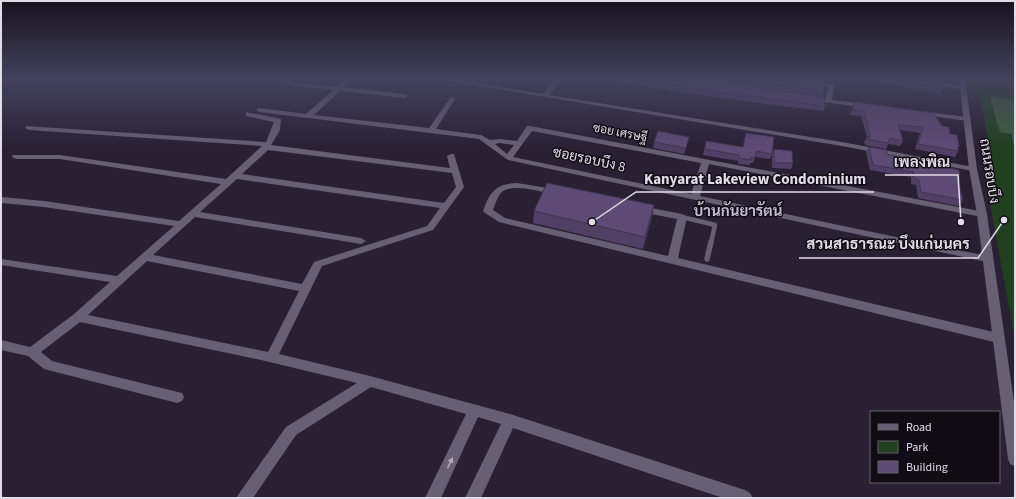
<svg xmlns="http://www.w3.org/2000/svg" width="1016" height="499" font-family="'Source Sans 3',Sarabun,sans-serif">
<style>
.green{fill:#20401f}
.water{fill:#3b5f3a}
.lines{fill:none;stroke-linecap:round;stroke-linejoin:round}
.service-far1{stroke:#675f73;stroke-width:4.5}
.service{stroke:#675f73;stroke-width:5.5}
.minor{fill:#675f73;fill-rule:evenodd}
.tertiary{fill:#675f73;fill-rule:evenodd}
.wall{fill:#504065}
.shaded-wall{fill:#413452}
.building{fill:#5d4a75;stroke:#413452}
.oneway{fill:#b0aaba}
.labels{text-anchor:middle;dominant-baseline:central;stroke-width:3;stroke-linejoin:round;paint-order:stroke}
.far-street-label{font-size:12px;fill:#e1dcea;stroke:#100c15}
.street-label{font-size:14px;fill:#e1dcea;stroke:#100c15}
.neighbourhood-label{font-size:15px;font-weight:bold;fill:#c4bad4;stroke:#100c15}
.leader{fill:none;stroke:#e1dcea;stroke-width:1.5}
.callout-dot{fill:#e1dcea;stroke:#100c15;stroke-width:1.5}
.callout-label{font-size:15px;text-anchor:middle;font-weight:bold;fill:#e1dcea;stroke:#100c15;stroke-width:3;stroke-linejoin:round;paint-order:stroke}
</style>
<rect width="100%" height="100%" fill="#292034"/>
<!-- green -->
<path class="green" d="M971,78h44v22l-17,-4 17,56v188l-30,-164 10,-1 -16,-82 -7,-3z"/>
<!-- water -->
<path class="water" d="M992,96l23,4v52l-4,-18 -11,-2 -10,-33z"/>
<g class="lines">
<!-- service-far1 -->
<path class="service-far1" d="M682,217l33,8 -4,18"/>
<!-- service -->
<path class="service" d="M707,259l4,-17"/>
<!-- minor -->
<path class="minor" d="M347,78h7l-10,9 61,7 3,2 -3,2 -65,-7 -26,24 115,13 21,-30 2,-1 3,2 -19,30 45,6 9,5 10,-1 17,2 10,-15h3l455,86 2,2 -5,3 -273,-53 -9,32 287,60 5,3 -5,3 -479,-102 -29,-21 -220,-27 -3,-2 3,-2 47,6 27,-24 -45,-5 -3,-2 1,-1 51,5zM532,131l169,32 -10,31 -178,-37zM500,143l14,2 -7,9 -12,-10z
M430,78h17l96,16 12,-16h7l-13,17 293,47 131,25 4,2 -4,2 -131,-25z
M791,78h14l30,7 -3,15 34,4 3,2 -3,2 -56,-8v-2l15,1 4,-12z
M901,78h16l46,8 3,2 -3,2z
M921,111l46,6 4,2 -4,2 -48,-7 -2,-1z
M246,112l35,7 -1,11 -9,15 179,23 -3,-12 4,-2h3l10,33 -31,43 -111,36 -43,88 91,22 140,38 235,76 5,3 3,5h-30l-210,-70 -32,70h-16l36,-74 -23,-7 -37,81h-16l41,-84 -95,-27 -75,48 -43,63h-17l50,-71 71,-44 -96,-23 -181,-38 -39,30 11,9 130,32 2,4 -2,4 -5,2 -129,-33 -4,-1 -16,-13 -27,-6v-10l29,7 44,-33 36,-32 -109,-17v-6l116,17 57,-50 -130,-19 -43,-4v-6l43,4 135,20 42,-37 -161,-25h-44l-4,-2 1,-2h47l166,24 36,-33 -233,-16 -4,-2 1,-2 240,16 8,-20 -28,-6zM268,150l184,23 4,14 -12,16 -202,-29zM237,179l203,29 -13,18 -113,36 -12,22 -149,-29 42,-38 166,27 5,-3 -5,-3 -161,-26zM147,261l152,30 -31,61 -180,-37z
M517,183l42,7 1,2 -4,3c-14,-3 -44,-13 -55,-2 -4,4 -6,12 -8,17l12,8 163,38 9,-37 -36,-7 -5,-3 5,-3 41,8 5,3 -9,41 320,75 4,2 2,3 -2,3 -4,2 -499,-121 -14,-9 -2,-2c7,-20 13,-27 34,-28z"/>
<!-- tertiary -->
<path class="tertiary" d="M959,78h6l12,91 10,45 28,195v57l-5,-2 -2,-5 -31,-245 -8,-45z"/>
</g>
<!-- wall -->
<path class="wall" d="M589,78h222l13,13 -2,5 -100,-13 103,23 -2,5 -73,-9z
M813,78h11l-1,3z
M855,78h87l-1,2 2,8 -3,6 -23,-4v-1z
M855,102l87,24 8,8 9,12 -1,3v2l-3,6 -40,-8 5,-16 -20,-3 3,11 -3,5 -12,-2 -2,5 -21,-4 -1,-3 3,-5 -6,-21 -11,-1z
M706,141l66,13 -2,5 -15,-2 -2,6h-3v2l-12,-1v-3l-35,-6z
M654,142h34l-4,12 -31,-6z
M869,147l17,7 74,35 3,11 -4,6 -41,-8 -2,-13 -5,-1v-7l-41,-7 -4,-18z
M774,149l19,14 -2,6 -19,-1v-13z
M654,205l-2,12 -9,32 -110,-26 1,-12z"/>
<!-- shaded-wall -->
<path class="shaded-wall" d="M654,205l-2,12 -9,32 2,-12z"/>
<!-- building -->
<path class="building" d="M624,78h68l132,19 1,9 -73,-10z
M728,78h83l14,4 -1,9z
M895,78h36l13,3 -1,7 -23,-4v-2z
M855,102l78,11 9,13 7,1 1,7 7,1 2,11h-1v5l-40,-7 5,-17 -25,-2 5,16 -13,-3 -2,5 -20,-4 -1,-2h4l-7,-26 -12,-2z
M658,131l31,6 -3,11 -32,-6z
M746,133l28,4 -2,17 -16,-3 -1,7 -4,-1v3l-12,-2v-3l-34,-6 1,-8 37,6z
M869,147l18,3 -1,4 73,16 1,19 3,11 -42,-8 -2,-12 -5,-2v-6l-41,-7z
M774,149l18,2 1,12h-19z
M547,183l107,22 -9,32 -111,-26z"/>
<!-- one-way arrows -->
<defs><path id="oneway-solid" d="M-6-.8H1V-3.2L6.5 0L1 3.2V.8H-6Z"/></defs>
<use class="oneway" href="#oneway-solid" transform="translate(450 463) rotate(-65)"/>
<!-- sky -->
<linearGradient id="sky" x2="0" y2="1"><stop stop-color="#17121d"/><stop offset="0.53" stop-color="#43425c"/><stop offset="1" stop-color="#43425c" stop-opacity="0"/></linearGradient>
<rect width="1016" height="148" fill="url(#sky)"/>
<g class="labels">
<!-- far-street labels -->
<g class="far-street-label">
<text transform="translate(620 133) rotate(11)">ซอย เศรษฐี</text>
</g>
<!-- street labels -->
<g class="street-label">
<text transform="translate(589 160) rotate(12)">ซอยรอบบึง 8</text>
<text transform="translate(989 171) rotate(81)">ถนนรอบบึง</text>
</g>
<!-- neighbourhood labels -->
<g class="neighbourhood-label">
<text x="738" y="211">บ้านกันยารัตน์</text>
</g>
</g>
<!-- callouts -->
<path class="leader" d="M961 222L958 175H885M592 222L636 192H874M1004 220L978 258H799"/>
<g class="callout-dot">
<circle cx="961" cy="222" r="4"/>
<circle cx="592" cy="222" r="4"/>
<circle cx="1004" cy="220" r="4"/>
</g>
<g class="callout-label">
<text x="922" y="167">เพลงพิณ</text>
<text x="755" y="184">Kanyarat Lakeview Condominium</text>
<text x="888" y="249">สวนสาธารณะ บึงแก่นนคร</text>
</g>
<!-- border -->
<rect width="1016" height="499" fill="none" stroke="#e1dcea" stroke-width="4"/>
<!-- legend -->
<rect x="870" y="411" width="130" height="72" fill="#100c15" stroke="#645f6a"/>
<rect x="878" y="424" width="20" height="6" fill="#675f73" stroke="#645f6a"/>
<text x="906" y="431" font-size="12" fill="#e1dcea">Road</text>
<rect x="878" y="441" width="20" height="12" fill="#20401f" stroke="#645f6a"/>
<text x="906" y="451" font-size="12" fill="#e1dcea">Park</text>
<rect x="878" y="461" width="20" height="12" fill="#5d4a75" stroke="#645f6a"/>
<text x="906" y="471" font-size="12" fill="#e1dcea">Building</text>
</svg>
